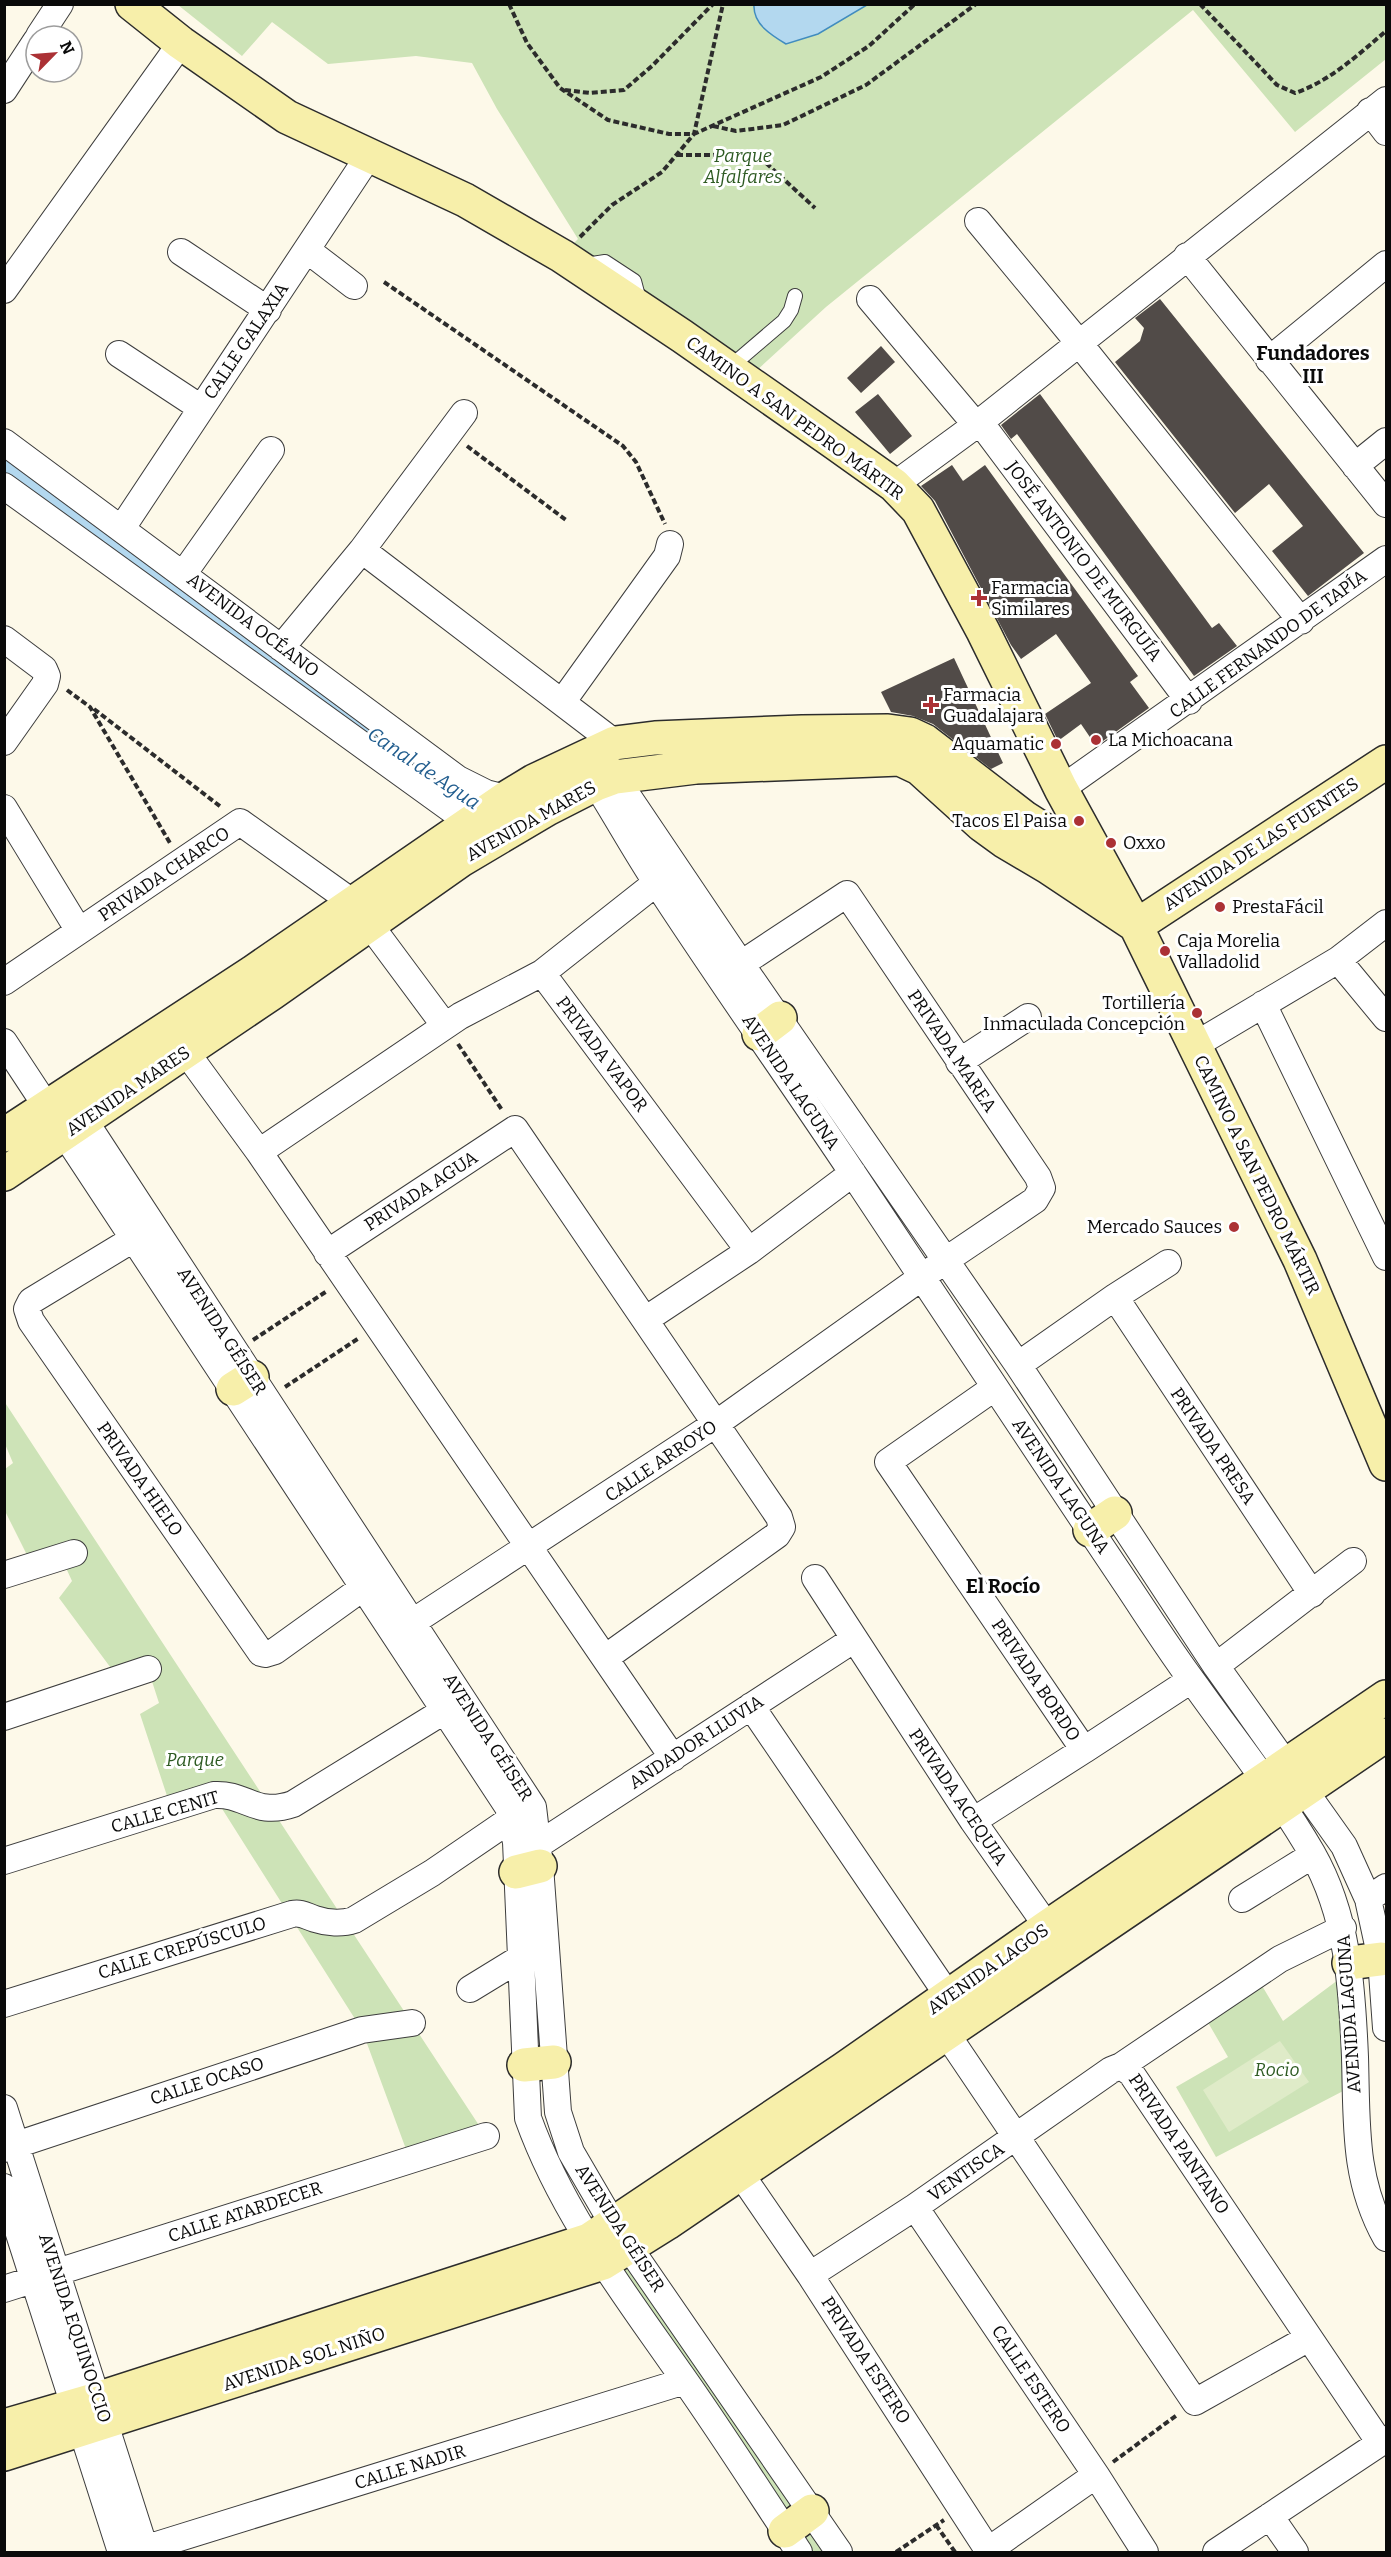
<svg xmlns="http://www.w3.org/2000/svg" width="1391" height="2557" font-family="Bitter,serif">
<style>
.green{fill:#cde3b7}
.pitch{fill:#dfebc8}
.water{fill:#b3d8ef;stroke:#418cbf;stroke-width:1.5}
.lines{fill:none;stroke-linecap:round;stroke-linejoin:round}
.canal{stroke:#b3d8ef;stroke-width:22}
.building{fill:#514b48}
.lane-casing{stroke:#3d3d3d;stroke-width:16}
.street-casing{stroke:#3d3d3d;stroke-width:28}
.secondary-casing{stroke:#2c2c2c;stroke-width:36}
.path{stroke:#2c2c2c;stroke-width:4;stroke-dasharray:6 3;stroke-linecap:butt}
.lane{stroke:#fff;stroke-width:14}
.street{stroke:#fff;stroke-width:26}
.secondary{stroke:#f7efaa;stroke-width:33}
.poi-dot{fill:#ab3135;stroke:#fff;stroke-width:2}
.labels{text-anchor:middle;dominant-baseline:central;stroke-width:6;stroke-linejoin:round;paint-order:stroke}
.park-label{font-size:18px;font-style:italic;fill:#2d5a22;stroke:#fff}
.street-label{font-size:18px;fill:#0a0a0a;stroke:#fff}
.poi-label{font-size:18px;fill:#0a0a0a;stroke:#fff;text-anchor:start}
.neighbourhood-label{font-size:20px;font-weight:bold;fill:#0a0a0a;stroke:#fff}
.water-label{font-size:20px;font-style:italic;fill:#215d8e;stroke:#fff}
</style>
<rect width="100%" height="100%" fill="#fdf9e9"/>
<!-- green -->
<path class="green" d="M1386,4v55l-91,73 -102,-122 -367,297 -71,65 -181,-129 4,-4 -81,-130 -25,-46 -56,-7 -88,8 -56,-42 -30,34 -64,-51z
M4,1401l482,735 -76,24 -48,-130 -148,-234 -43,12 -31,-94 19,-11 -11,-34 -29,10 -60,-81 13,-17 -11,-24 -31,4 -25,-50v-42l8,-6 -8,-19z
M1249,1964l34,57 59,-44 5,112 -131,68 -40,-70 52,-30 -33,-57z
M633,2264l195,288h-16l-192,-279z"/>
<!-- pitch -->
<path class="pitch" d="M1280,2041l29,41 -80,50 -26,-42z"/>
<!-- water -->
<path class="water" d="M754,5v-1l113,1 -49,29 -32,10c-15,-9 -33,-20 -32,-39z"/>
<g class="lines">
<!-- canal -->
<path class="canal" d="M4,467l445,322 19,13 28,12
M594,769l47,-13 47,-3"/>
</g>
<!-- building -->
<path class="building" d="M1160,299l204,254 -56,43 -36,-45 31,-25 -34,-42 -34,29 -120,-151 25,-21 4,-13 -9,-10z
M881,346l14,16 -34,31 -14,-15z
M878,394l34,42 -22,18 -35,-42z
M1040,394l172,234 7,-5 18,23 -43,30 -177,-242 -6,5 -10,-14z
M952,465l11,16 22,-16 153,211 -8,6 19,26 -53,38 -15,-22 -23,17 -13,-27 46,-31 -35,-49 -35,25 -10,-14 -76,-144 -14,-15z
M954,658l49,105 -12,6 -58,-45 -20,-8 -22,-4 -10,-20z"/>
<g class="lines">
<!-- lane casing -->
<g class="lane-casing">
<path id="lane" d="M586,265l19,-3 29,19 5,19
M729,368l55,-47 7,-11 4,-14"/>
</g>
<!-- street casing -->
<g class="street-casing">
<path id="street" d="M39,36l21,-32
M4,90l32,-49
M1370,111l16,21
M978,221l101,122 222,278
M307,250l47,36
M181,252l87,58
M1187,256l199,248
M4,290l177,-247
M870,299l106,126
M119,354l82,54
M1269,360l117,-96
M980,422l209,279
M4,442c152,112 303,225 454,337l28,14 20,5
M1355,466l31,-25
M894,485l86,-63 406,-322
M4,486l466,337
M122,528l248,-374
M362,550l253,193
M184,573l87,-123
M4,639l40,30 3,7 -2,8 -41,58
M281,648l81,-98 102,-137
M563,701l104,-145 3,-12
M615,777l126,187 277,401 198,301 128,180 24,53 13,60 5,69
M596,784c21,33 40,68 62,101 63,97 130,191 194,287 93,139 184,278 277,416 22,33 43,66 67,98 39,55 82,108 116,167 36,63 40,133 43,204 2,66 -2,122 31,181
M1061,789l325,-230
M4,808l75,123
M370,925l75,101
M1338,960l48,58
M542,973l207,278
M4,982l236,-160 112,80
M1263,1004l123,253
M4,1042l504,765 8,35 12,276c34,95 96,175 153,257 41,58 79,118 118,177
M1195,1045l143,-85 48,-37
M186,1052l73,100 414,606
M959,1062l69,-45
M75,1106l458,701 7,59 18,246 13,40 42,72 226,328
M259,1152l201,-136 82,-43 114,-90
M135,1238l-104,63 -4,8 4,12 230,332 4,1 10,-3 89,-64
M327,1253l188,-124 264,388 3,10 -5,8 -172,123
M1115,1297l197,297
M645,1320l104,-69 104,-78
M1018,1365l97,-68 53,-34
M994,1388l-106,74 196,288 107,-70
M4,1575l70,-22
M815,1578l158,243 85,121
M399,1631l318,-208 229,-163 89,-60 7,-12 -4,-11 -191,-283 -106,70
M1216,1666l137,-105
M751,1706l198,291
M4,1717l144,-48
M973,1821l111,-71
M538,1845l315,-205
M4,1861l210,-66c32,-2 41,22 79,9l151,-93
M1242,1899l71,-44
M1368,1899l18,-12
M470,1989l49,-30
M4,2004l288,-90c9,-2 14,2 23,5 12,4 27,5 39,1l78,-47 79,-54
M946,2033l249,369 114,-64
M1121,2066l10,7 249,370
M4,2108l141,441
M4,2149l358,-119 50,-7
M740,2173l70,102 174,269 7,3 5,-2 100,-70
M4,2187l117,365
M915,2207l181,268 49,77
M810,2275l105,-68 196,-137 10,-4 159,-107 63,-31
M4,2289l482,-153
M1270,2516l25,36
M134,2552l551,-171
M1216,2552l170,-113"/>
</g>
<!-- secondary casing -->
<g class="secondary-casing">
<path id="secondary" d="M132,4l49,39 106,74 178,83 97,56 120,80 153,107 59,42 24,25 65,121 78,158 75,137 164,334 86,204
M1136,926l250,-164
M759,1034l21,-16
M4,1135l249,-163 253,-174 28,-17 81,-38 40,-5 147,-6 86,-1 22,3 15,7 100,77 77,49
M4,1174l268,-181 189,-133 86,-51 49,-25 19,-7 81,-10 204,-8 19,9 63,57 22,16 44,26 84,56
M233,1389l19,-12
M1090,1530l25,-17
M516,1872l24,-6
M1349,1963l32,-4
M524,2065l30,-3
M4,2426l93,-27 492,-159 255,-171 203,-142 339,-230
M4,2454l599,-191 64,-40 719,-488
M785,2531l27,-20"/>
</g>
<!-- path -->
<path class="path" d="M509,4l18,39 33,45 48,32 61,14h25l127,-57 48,-31 46,-42
M1200,4l77,81 18,8c35,-12 63,-38 91,-62
M565,90l25,3 34,-3 28,-24 61,-62
M713,126l23,5 47,-6 83,-40 110,-81
M677,155h55l34,8 49,45
M580,237l32,-32 50,-33 32,-38 29,-130
M384,282l239,164 13,16 29,62
M467,446l99,74
M67,690l23,17 80,136
M94,709l127,98
M458,1044l44,66
M253,1340l74,-49
M285,1387l74,-49
M1113,2462l64,-47
M936,2525l19,27
M896,2552l48,-32"/>
<!-- lane -->
<use href="#lane" class="lane"/>
<!-- street -->
<use href="#street" class="street"/>
<!-- secondary -->
<use href="#secondary" class="secondary"/>
</g>
<!-- markers -->
<g class="poi-dot">
<path d="M976 589h6v6h6v6h-6v6h-6v-6h-6v-6h6z"/>
<path d="M928 696h6v6h6v6h-6v6h-6v-6h-6v-6h6z"/>
<circle cx="1096" cy="740" r="6"/>
<circle cx="1056" cy="744" r="6"/>
<circle cx="1079" cy="821" r="6"/>
<circle cx="1111" cy="843" r="6"/>
<circle cx="1220" cy="907" r="6"/>
<circle cx="1165" cy="951" r="6"/>
<circle cx="1197" cy="1013" r="6"/>
<circle cx="1234" cy="1227" r="6"/>
</g>
<g class="labels">
<!-- park labels -->
<g class="park-label">
<text x="743" y="156">Parque<tspan x="743" dy="21">Alfalfares</tspan></text>
<text x="195" y="1760">Parque</text>
<text x="1277" y="2070">Rocio</text>
</g>
<!-- street labels -->
<g class="street-label">
<text transform="translate(246 341) rotate(-56)">CALLE GALAXIA</text>
<text transform="translate(795 418) rotate(36)">CAMINO A SAN PEDRO MÁRTIR</text>
<text transform="translate(1084 561) rotate(53)">JOSÉ ANTONIO DE MURGUÍA</text>
<text transform="translate(253 625) rotate(37)">AVENIDA OCÉANO</text>
<text transform="translate(1268 644) rotate(-36)">CALLE FERNANDO DE TAPÍA</text>
<text transform="translate(531 821) rotate(-29)">AVENIDA MARES</text>
<text transform="translate(1261 844) rotate(-33)">AVENIDA DE LAS FUENTES</text>
<text transform="translate(164 874) rotate(-34)">PRIVADA CHARCO</text>
<text transform="translate(952 1051) rotate(56)">PRIVADA MAREA</text>
<text transform="translate(602 1054) rotate(53)">PRIVADA VAPOR</text>
<text transform="translate(791 1082) rotate(56)">AVENIDA LAGUNA</text>
<text transform="translate(128 1091) rotate(-34)">AVENIDA MARES</text>
<text transform="translate(1257 1175) rotate(64)">CAMINO A SAN PEDRO MÁRTIR</text>
<text transform="translate(421 1191) rotate(-33)">PRIVADA AGUA</text>
<text transform="translate(222 1331) rotate(57)">AVENIDA GÉISER</text>
<text transform="translate(1213 1446) rotate(56)">PRIVADA PRESA</text>
<text transform="translate(661 1461) rotate(-34)">CALLE ARROYO</text>
<text transform="translate(140 1479) rotate(55)">PRIVADA HIELO</text>
<text transform="translate(1061 1486) rotate(56)">AVENIDA LAGUNA</text>
<text transform="translate(1036 1680) rotate(56)">PRIVADA BORDO</text>
<text transform="translate(488 1737) rotate(57)">AVENIDA GÉISER</text>
<text transform="translate(696 1742) rotate(-33)">ANDADOR LLUVIA</text>
<text transform="translate(958 1797) rotate(56)">PRIVADA ACEQUIA</text>
<text transform="translate(165 1812) rotate(-16)">CALLE CENIT</text>
<text transform="translate(182 1948) rotate(-17)">CALLE CREPÚSCULO</text>
<text transform="translate(988 1969) rotate(-35)">AVENIDA LAGOS</text>
<text transform="translate(1349 2014) rotate(-94)">AVENIDA LAGUNA</text>
<text transform="translate(207 2081) rotate(-18)">CALLE OCASO</text>
<text transform="translate(1179 2144) rotate(56)">PRIVADA PANTANO</text>
<text transform="translate(966 2172) rotate(-35)">VENTISCA</text>
<text transform="translate(245 2212) rotate(-18)">CALLE ATARDECER</text>
<text transform="translate(620 2228) rotate(57)">AVENIDA GÉISER</text>
<text transform="translate(75 2328) rotate(72)">AVENIDA EQUINOCCIO</text>
<text transform="translate(304 2359) rotate(-18)">AVENIDA SOL NIÑO</text>
<text transform="translate(866 2360) rotate(57)">PRIVADA ESTERO</text>
<text transform="translate(1031 2379) rotate(56)">CALLE ESTERO</text>
<text transform="translate(410 2467) rotate(-17)">CALLE NADIR</text>
</g>
<!-- poi labels -->
<g class="poi-label">
<text x="991" y="588">Farmacia<tspan x="991" dy="21">Similares</tspan></text>
<text x="943" y="695">Farmacia<tspan x="943" dy="21">Guadalajara</tspan></text>
<text x="1108" y="740">La Michoacana</text>
<text x="1044" y="744" text-anchor="end">Aquamatic</text>
<text x="1067" y="821" text-anchor="end">Tacos El Paisa</text>
<text x="1123" y="843">Oxxo</text>
<text x="1232" y="907">PrestaFácil</text>
<text x="1177" y="941">Caja Morelia<tspan x="1177" dy="21">Valladolid</tspan></text>
<text x="1185" y="1003" text-anchor="end">Tortillería<tspan x="1185" dy="21">Inmaculada Concepción</tspan></text>
<text x="1222" y="1227" text-anchor="end">Mercado Sauces</text>
</g>
<!-- neighbourhood labels -->
<g class="neighbourhood-label">
<text x="1313" y="353">Fundadores<tspan x="1313" dy="23">III</tspan></text>
<text x="1003" y="1586">El Rocío</text>
</g>
<!-- water labels -->
<g class="water-label">
<text transform="translate(424 768) rotate(34)">Canal de Agua</text>
</g>
</g>
<!-- border -->
<rect width="1391" height="2557" fill="none" stroke="#0a0a0a" stroke-width="12"/>
<!-- north arrow -->
<g transform="translate(54 54) rotate(65)"><circle r="28" fill="#ffffff" stroke="#9d9d9d" stroke-width="1.5"/>
<path d="M0-4.5L10 22L0 15L-10 22Z" fill="#ab3135"/>
<text y="-9" font-size="16" font-weight="bold" text-anchor="middle" fill="#0a0a0a">N</text>
</g>
</svg>
